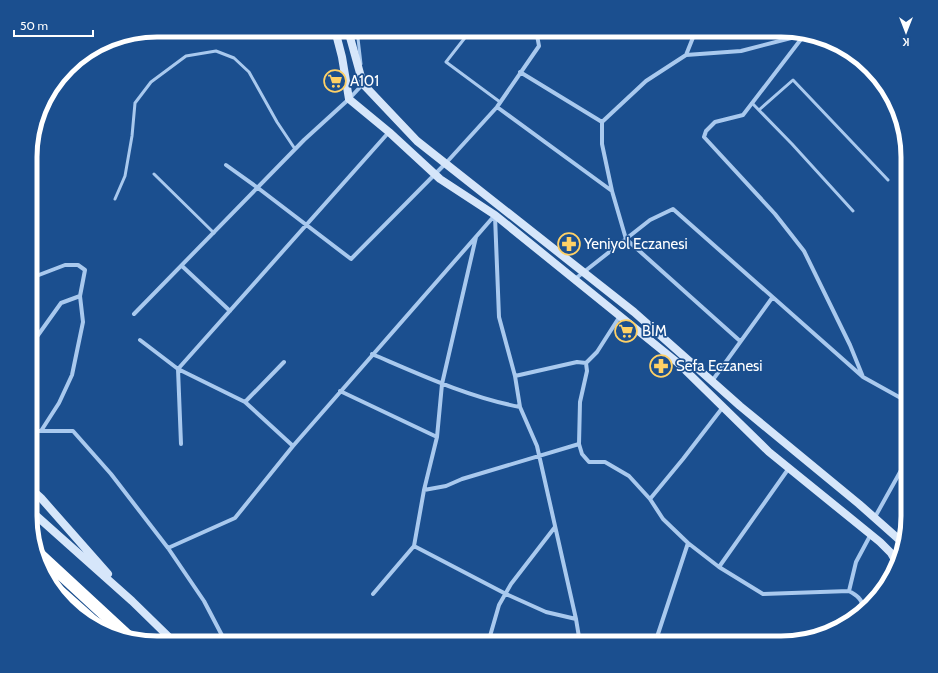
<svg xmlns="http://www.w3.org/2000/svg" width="938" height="673" font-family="Cabin,sans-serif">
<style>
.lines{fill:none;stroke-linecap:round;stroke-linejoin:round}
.lane{stroke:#a9c9ee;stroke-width:3}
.street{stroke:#a9c9ee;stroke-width:4}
.secondary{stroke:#d6e6fa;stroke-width:8}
.highway{stroke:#fff;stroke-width:12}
.labels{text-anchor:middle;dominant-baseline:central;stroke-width:3.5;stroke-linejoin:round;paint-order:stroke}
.poi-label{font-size:15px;fill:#fff;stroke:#1b4f8f;text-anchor:start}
.rim{fill:none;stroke:#fff;stroke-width:5}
</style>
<rect width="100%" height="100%" fill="#1b4f8f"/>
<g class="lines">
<!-- lane -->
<path class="lane" d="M357,30l4,34
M471,30l-25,32 54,40
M752,103l40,41 61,67
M759,110l34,-30 95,100
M154,174l60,59
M115,199l10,-23 7,-40 3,-33 16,-21 35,-26 30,-5 18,7 15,14 28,50 18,27"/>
<!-- street -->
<path class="street" d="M805,34l-62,81 -28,7 -9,9 -2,6 71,77 29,37 46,94 13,32
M686,55l10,-25
M520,72l82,50
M46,95l21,-24 6,-9
M497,107l115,84 14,48 114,102
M226,165l32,23 93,71 95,-96 51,-56 42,-61 -3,-16
M612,191l-10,-47v-22l44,-41 40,-26 55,-4 54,-14h6
M495,216l4,101 16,59 5,31 17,39 39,173 4,24
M182,266l48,45
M31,278l34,-13h13l7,5 -5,26 3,26 -11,53 -13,28 -18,28
M575,279l75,-59 23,-11 190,168 45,25
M134,314l170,-174 45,-41 14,-15
M140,340l38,29 67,33 48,44
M31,345l30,-42 19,-7
M372,354c49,21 96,43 148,53
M586,363l1,8 -7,31 -1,42 3,10 7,8h16l24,14 21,23 13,20 25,24 31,24 44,27 86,-3c7,4 14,8 14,18
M515,376l62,-14 9,1 11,-11 23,-36
M712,381l60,-83
M340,391l97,46 5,-53 34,-147
M245,402l39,-40
M31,431h42l38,43 57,74 36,53 22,42
M181,444l-3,-75 211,-237
M424,490l22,-4 16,-7 117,-35
M650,499l33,-40 40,-52
M875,517l29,-52 4,-12
M414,546l92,48 40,18 30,7
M168,548l67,-30 58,-72 202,-231
M719,567l70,-99
M849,591l7,-29 15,-28
M373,594l41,-48 10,-56 13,-53
M488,643l11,-38 12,-21 44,-57
M655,643l33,-100
M754,643l10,-7"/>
<!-- secondary -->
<path class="secondary" d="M335,30l7,27 7,42 40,33 51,47 55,36 183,148 91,89 111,90 11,11 7,12
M348,30l15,54 54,57 217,171 106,94 119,98 44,39
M31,489l10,9 67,76
M31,511l101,90 43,42"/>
<!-- highway -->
<path class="highway" d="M38,553l93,86
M49,582l56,50"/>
</g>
<!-- icons -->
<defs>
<g id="supermarket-ring" transform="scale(1.15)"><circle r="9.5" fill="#1b4f8f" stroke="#ffd166" stroke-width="1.5"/><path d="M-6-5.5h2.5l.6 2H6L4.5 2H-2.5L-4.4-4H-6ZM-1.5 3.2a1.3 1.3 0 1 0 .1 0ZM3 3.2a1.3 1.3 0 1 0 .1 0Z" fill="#ffd166"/></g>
<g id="pharmacy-ring" transform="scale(1.15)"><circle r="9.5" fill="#1b4f8f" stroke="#ffd166" stroke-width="1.5"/><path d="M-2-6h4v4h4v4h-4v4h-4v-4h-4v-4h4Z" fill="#ffd166"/></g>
</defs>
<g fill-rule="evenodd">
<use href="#supermarket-ring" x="335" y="81"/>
<use href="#pharmacy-ring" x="569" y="244"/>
<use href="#supermarket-ring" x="626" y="331"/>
<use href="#pharmacy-ring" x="661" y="366"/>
</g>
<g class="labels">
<!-- poi labels -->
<g class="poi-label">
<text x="350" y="81">A101</text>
<text x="584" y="244">Yeniyol Eczanesi</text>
<text x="642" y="331">BİM</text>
<text x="676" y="366">Sefa Eczanesi</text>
</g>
</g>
<!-- crop -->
<path d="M0 0H938V673H0ZM157 37H781A120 120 0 0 1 901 157V516A120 120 0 0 1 781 636H157A120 120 0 0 1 37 516V157A120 120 0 0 1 157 37Z" fill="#1b4f8f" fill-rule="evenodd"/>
<path class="rim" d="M157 37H781A120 120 0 0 1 901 157V516A120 120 0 0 1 781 636H157A120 120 0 0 1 37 516V157A120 120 0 0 1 157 37Z"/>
<!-- north arrow -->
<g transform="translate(906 32) rotate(180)" stroke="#1b4f8f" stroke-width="3" paint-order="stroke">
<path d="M0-3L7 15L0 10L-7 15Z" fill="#ffffff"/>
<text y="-6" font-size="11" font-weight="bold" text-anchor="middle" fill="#ffffff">K</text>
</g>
<!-- scale -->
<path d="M14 30v6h79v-6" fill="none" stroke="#ffffff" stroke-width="2"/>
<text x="20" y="30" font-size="12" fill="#ffffff" stroke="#1b4f8f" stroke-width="3" paint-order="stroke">50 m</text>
</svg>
